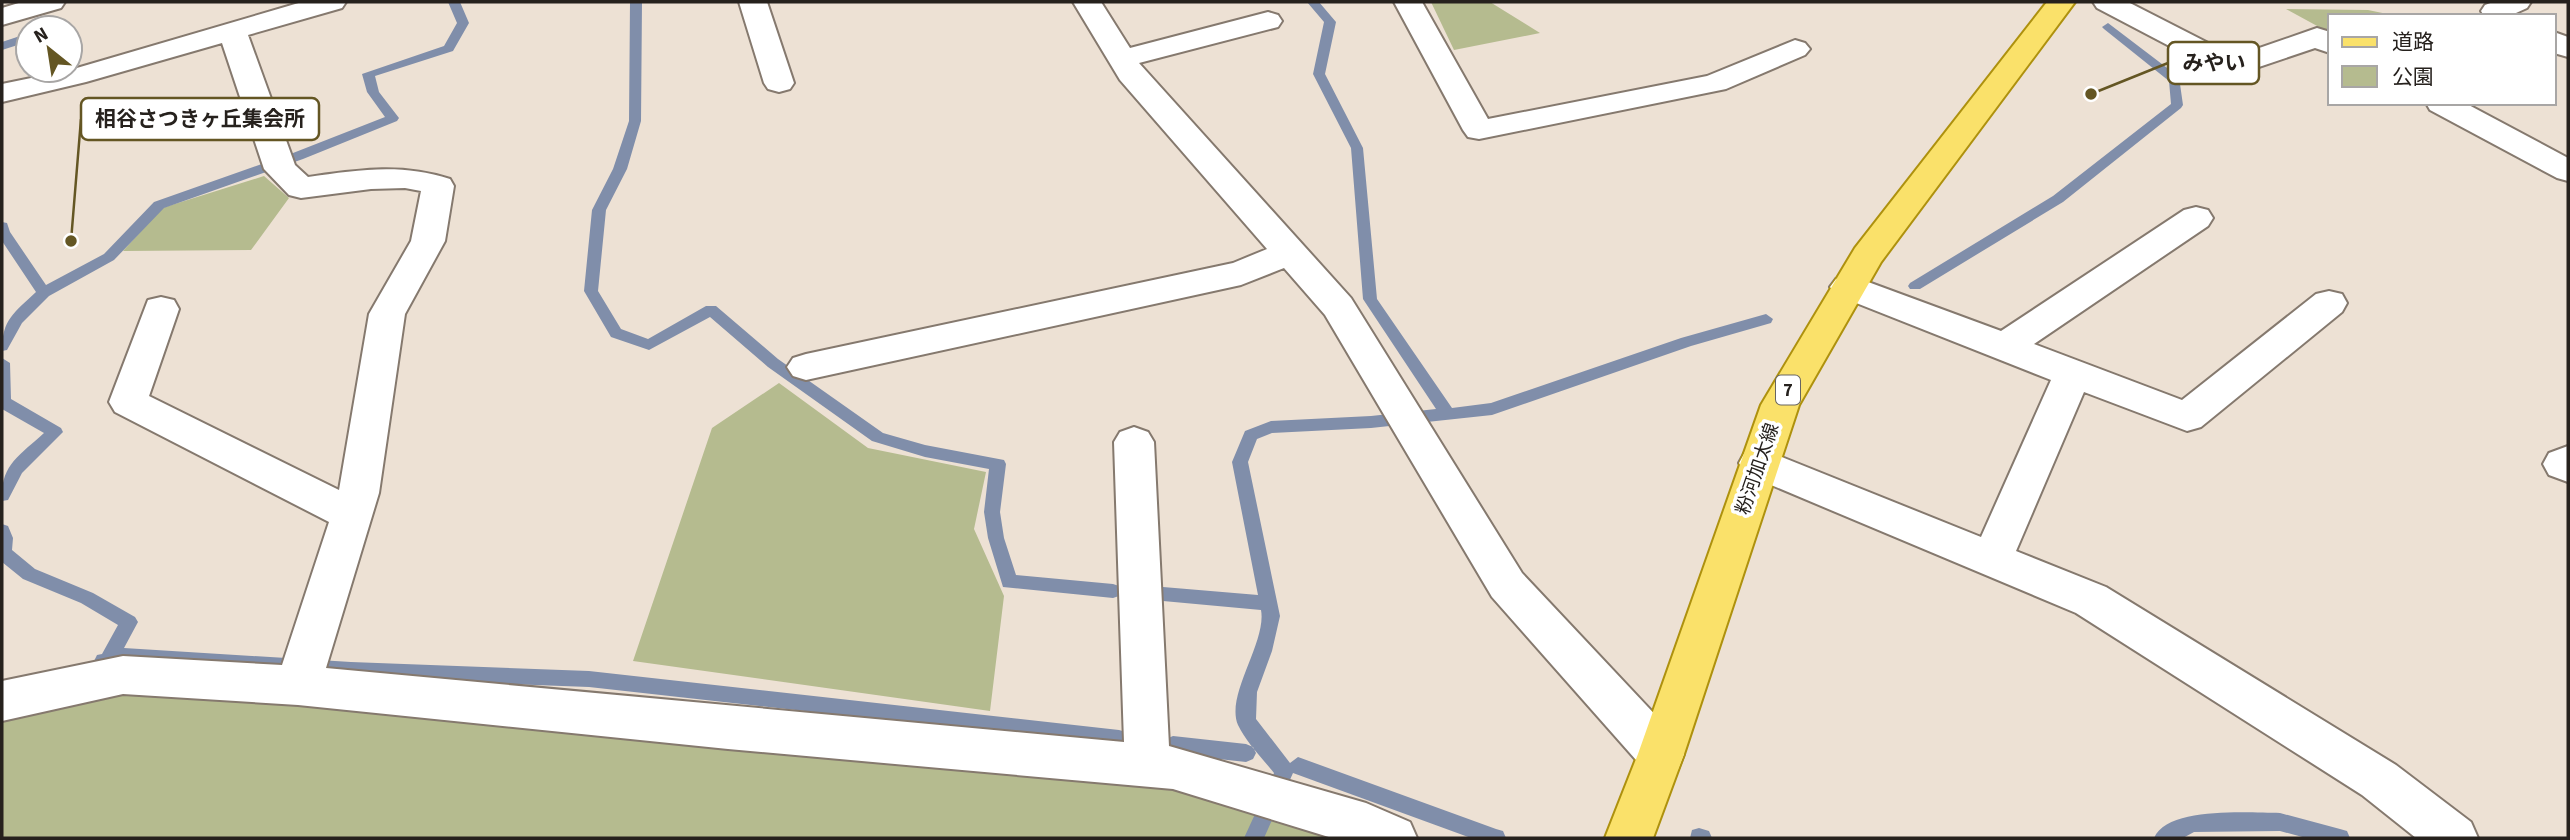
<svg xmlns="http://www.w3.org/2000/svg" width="2570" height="840" font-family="'Source Sans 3','Noto Sans JP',sans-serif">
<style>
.green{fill:#b5bb8f}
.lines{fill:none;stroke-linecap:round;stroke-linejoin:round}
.stream{fill:#808eaa;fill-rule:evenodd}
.minor-casing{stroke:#85796e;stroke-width:4}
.primary-casing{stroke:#ae910e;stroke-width:4}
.minor{fill:#fff;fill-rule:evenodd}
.primary{fill:#fae16a;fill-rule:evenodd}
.labels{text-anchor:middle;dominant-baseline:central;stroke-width:7;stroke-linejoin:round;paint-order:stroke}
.shield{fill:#fff;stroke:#676461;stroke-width:2}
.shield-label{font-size:18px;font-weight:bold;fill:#26211d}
.street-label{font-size:19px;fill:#26211d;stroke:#fff}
.leader{fill:none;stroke:#645623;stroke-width:2.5}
.callout-dot{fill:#645623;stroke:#fff;stroke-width:2.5}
.callout{fill:#fff;stroke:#645623;stroke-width:2.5}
.callout-label{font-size:21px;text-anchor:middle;font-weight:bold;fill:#26211d}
</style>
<rect width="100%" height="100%" fill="#ede1d4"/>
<!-- green -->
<path class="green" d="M1431,2h59l50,31 -86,17z
M2286,9l82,1 29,6h-67v17z
M264,176l25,22 -38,52 -128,1 39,-43z
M779,383l89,65 118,24 -12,57 30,67 -14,115 -357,-50 79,-233z
M108,692l185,10 874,84 183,52h-1348v-122z"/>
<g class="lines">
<!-- stream -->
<path class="stream" d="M448,2h12l9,21 -16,28 -78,25 4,16 20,26 -2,3 -94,38 -139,49 -50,52 -65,36 -27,27 -15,27 -5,1c0,-32 12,-38 34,-59l-34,-51v-19l5,1 3,9 36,53 58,-31 50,-52 139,-49 92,-36 -18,-25 -5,-18 82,-28 13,-23z
M630,2h12l-1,119 -14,48 -21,41 -8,81 23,38 27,10 58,-33h10l62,53 105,74 42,12 79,15 2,4 -6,48 4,26 12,37 97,9 6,2 3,5 -3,5 -6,2 -110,-11 -15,-49 -4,-26 5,-43 -64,-12 -53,-16 -104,-74 -58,-50 -61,33 -38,-13 -27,-46 8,-81 21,-41 16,-48z
M1307,2h12l17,20 -11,52 38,74 14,151 75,109 39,-5 190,-65 85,-24 7,5 -2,4 -80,23 -199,69 -121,13 -99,5 -15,6 -9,23 32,154 -8,35 -15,41 -1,27 34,44 8,-6 198,72 7,2 3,7h-35l-178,-65 -29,65h-20l30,-65c-12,-15 -28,-31 -36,-48 -13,-30 29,-83 23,-115l-98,-9 -6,-2 -3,-5 3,-5 6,-2 95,8 -26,-133 13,-31 26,-10 100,-5 65,-7 -73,-110 -12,-151 -38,-74 11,-52z
M2108,23l71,54 4,28 -2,3 -118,94 -143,87h-10l-2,-3 2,-3 143,-87 118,-92 -2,-23 -65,-52 -2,-2z
M20,36l6,4 -2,3 -22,7v-8z
M2,358l8,5 1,36 50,29 2,4 -41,41 -14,27 -6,1c-2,-36 17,-45 42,-68l-42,-24z
M2,524l6,2 5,12 -1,12 23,19 58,24 42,24 3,5 -14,26 227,14 238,9 530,59 7,2 2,6 -2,6 -7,2 -530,-59 -238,-9 -221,-16 -27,7 -6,-2 -3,-6 3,-6 5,-1 16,-29 -37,-22 -58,-24 -21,-17z
M1173,736l73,8 7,3 3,6 -3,6 -7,3 -73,-8 -7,-3 -3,-6 3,-6z
M2280,813l60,16 7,2 3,7h-44l-26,-7 -86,1 -11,6h-29c14,-32 95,-25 126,-25z
M1699,828l10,3 3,7h-22l2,-8z"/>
<!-- minor casing -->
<g class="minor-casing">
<path id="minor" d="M22,2h43l-4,6 -59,17v-17z
M302,2h44l-4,6 -94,27 47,130 13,12c50,-7 93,-14 142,2l4,7 -9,55 -40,73 -26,179 -53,175 798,74 -10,-300 6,-10 14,-5 14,5 6,10 15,304 197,57 44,19 7,16h-85l-159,-49 -445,-40 -430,-44 -175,-11 -121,27v-40l121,-25 159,9 47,-143 -214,-110 -6,-10 39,-102 13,-3 13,3 5,9 -30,87 190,94 30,-176 42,-73 10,-50 -16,-3 -34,1 -70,9 -12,-3 -25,-26 -42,-126 -136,39 -84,20v-18l68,-14z
M739,2h28l27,81 -4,6 -11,3 -11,-3 -4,-6z
M1073,2h28l29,46 138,-36 10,3 4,6 -4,6 -139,36 212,235 171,275 156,166 6,15 -6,15 -17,6 -17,-6 -152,-172 -167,-282 -41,-47 -43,17 -435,95 -13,-4 -6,-9 6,-9 13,-4 427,-91 34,-14 -147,-169z
M1394,2h28l66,117 219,-43 88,-36 10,3 5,6 -5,6 -79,34 -247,50 -11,-2 -5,-7z
M2093,2h35l88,45 26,7 75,-26 13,4v21l-15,-5 -71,24 -48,-12 -99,-52z
M2493,2h38l-4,6 -11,5 2,3h-34l-3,-5 4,-6z
M2554,32l14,5v20l-14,-4z
M2426,103h39l103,55v23l-11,-3 -127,-68z
M2196,207l12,3 5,8 -5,8 -174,118 148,56 134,-106 13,-3 13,3 5,9 -5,9 -141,115 -14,4 -103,-39 -68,159 90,36 290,178 75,57 7,16h-62l-54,-43 -286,-182 -331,-139 -6,-11 6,-11 14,-4 222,89 70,-157 -215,-85 -6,-8 6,-8 12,-4 12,4 141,52 183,-121z
M2568,446v36l-19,-7 -6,-11 6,-11z"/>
</g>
<!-- primary casing -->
<g class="primary-casing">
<path id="primary" d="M2047,2h28l-194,260 -82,143 -115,349 -31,84h-48l33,-84 123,-349 94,-157z"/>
</g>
<!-- minor -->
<use href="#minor" class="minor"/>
<!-- primary -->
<use href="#primary" class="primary"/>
</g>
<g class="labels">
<!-- shield labels -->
<rect class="shield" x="1776" y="375.5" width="24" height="29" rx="5"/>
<g class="shield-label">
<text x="1788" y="390">7</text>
</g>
<!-- street labels -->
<g class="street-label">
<text transform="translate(1758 469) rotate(-71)">粉河加太線</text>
</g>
</g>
<!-- callouts -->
<path class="leader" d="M2091 94L2168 63M71 241L81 119"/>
<g class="callout-dot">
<circle cx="2091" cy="94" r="7"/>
<circle cx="71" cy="241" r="7"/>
</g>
<g class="callout">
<rect x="2168" y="42" width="91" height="42" rx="7"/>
<rect x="81" y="98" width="238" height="42" rx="7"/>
</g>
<g class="callout-label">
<text x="2214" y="70">みやい</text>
<text x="200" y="126">相谷さつきヶ丘集会所</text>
</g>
<!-- border -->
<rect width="2570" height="840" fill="none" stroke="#26211d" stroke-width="7"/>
<!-- legend -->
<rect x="2328" y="14" width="228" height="91" fill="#ffffff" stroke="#a8a6a5" stroke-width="2"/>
<rect x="2342" y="37" width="35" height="10" fill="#fae16a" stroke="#a8a6a5" stroke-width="2"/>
<text x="2392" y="49" font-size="21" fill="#26211d">道路</text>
<rect x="2342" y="66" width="35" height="21" fill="#b5bb8f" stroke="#a8a6a5" stroke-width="2"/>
<text x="2392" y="84" font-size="21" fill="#26211d">公園</text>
<!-- north arrow -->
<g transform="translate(49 49) rotate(330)"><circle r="33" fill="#ffffff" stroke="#a8a6a5" stroke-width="2"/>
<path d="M0-5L12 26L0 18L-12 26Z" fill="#645623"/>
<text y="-10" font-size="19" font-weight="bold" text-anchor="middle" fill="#26211d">N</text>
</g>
</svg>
